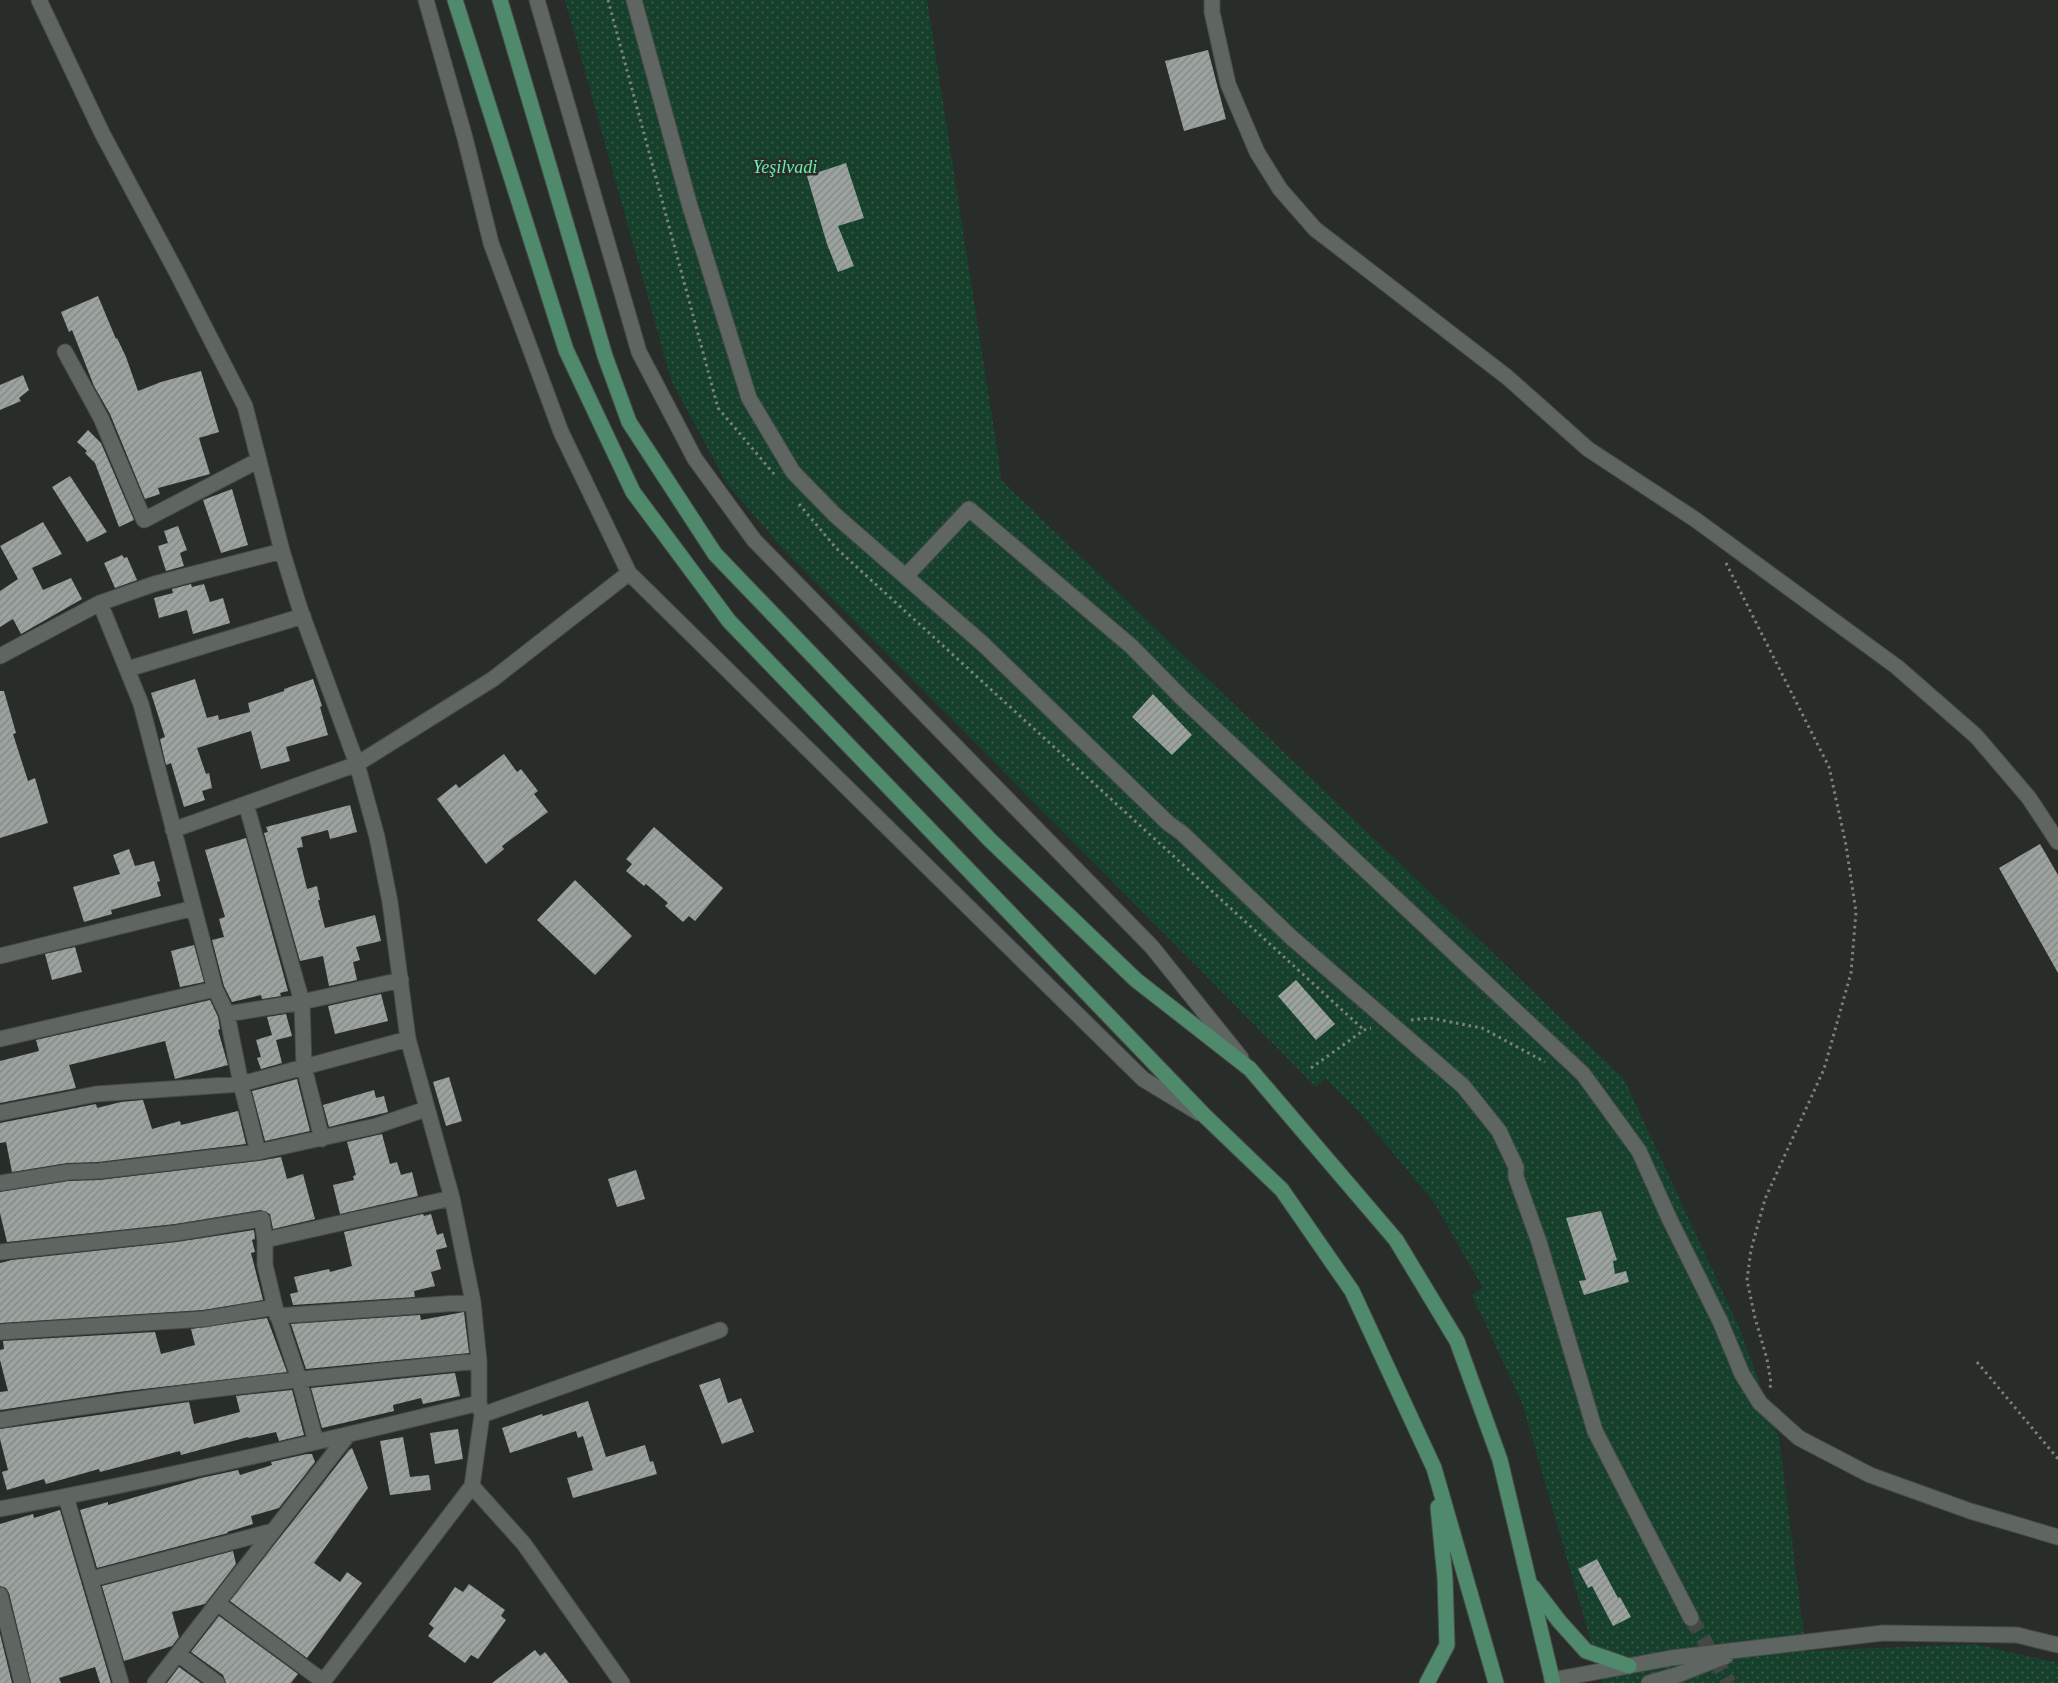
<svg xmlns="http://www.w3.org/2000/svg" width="2058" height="1683" font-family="'Times New Roman',serif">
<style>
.green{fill:url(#green-dots)}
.building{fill:url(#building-hatch)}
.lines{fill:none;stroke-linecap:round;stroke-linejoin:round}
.minor-tunnel{stroke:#444845;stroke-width:15;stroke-dasharray:15 8;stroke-linecap:butt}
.minor-casing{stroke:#474c49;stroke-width:17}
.major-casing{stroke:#474c49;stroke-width:17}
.path{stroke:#7c817e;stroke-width:3;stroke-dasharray:2.5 4;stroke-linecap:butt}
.minor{stroke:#5f6561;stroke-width:15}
.major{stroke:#4f8a6c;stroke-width:15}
.labels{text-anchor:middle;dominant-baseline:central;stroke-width:5;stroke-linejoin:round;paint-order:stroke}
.park-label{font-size:18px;font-style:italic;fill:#69efac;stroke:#282d2a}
</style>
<defs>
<pattern id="green-dots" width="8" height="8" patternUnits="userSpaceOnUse" patternTransform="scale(1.25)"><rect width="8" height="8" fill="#16402b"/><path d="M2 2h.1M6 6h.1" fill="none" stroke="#385b49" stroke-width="1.8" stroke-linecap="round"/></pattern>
<pattern id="building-hatch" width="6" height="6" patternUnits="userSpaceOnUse" patternTransform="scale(1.25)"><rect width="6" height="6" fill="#9ca39f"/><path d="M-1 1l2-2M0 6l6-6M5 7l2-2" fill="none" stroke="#818684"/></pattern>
</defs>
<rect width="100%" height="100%" fill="#282d2a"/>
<!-- green -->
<path class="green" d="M565,0h362l75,481 622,598 118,255 37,104 27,213 168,-7 84,19v20h-455l-81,-280 -50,-108 11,-7 -48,-84 -75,-91 -35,-35 -9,9 -533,-538 -56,-65 -56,-104z"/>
<!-- building -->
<path class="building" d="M1208,50l18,69 -42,12 -19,-70z
M846,163l18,55 -26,8 16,40 -16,6 -11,-28 -20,-68z
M98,296l18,43 1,-1 9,19 12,34 23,-9 40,-11 18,61 -20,6 11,36 -52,14 2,6 -15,5 -35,-85 -16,-28 -22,-56 -3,2 -8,-20z
M23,375l6,15 -10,8 2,3 -21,9v-25z
M88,430l13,13 33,77 -15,7 -24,-64 -10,-10 2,-2 -10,-9z
M70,476l37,56 -20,10 -35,-55z
M232,489l16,56 -27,8 -18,-53z
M43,522l19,32 -30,14 11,22 28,-12 11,21 -61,35 -8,-15 -13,8v-36l18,-12 -18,-33z
M178,526l9,24 -7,3 4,13 -18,5 -8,-25 10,-3 -4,-12z
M122,555l2,3 3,-1 10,23 -22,8 -11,-25z
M191,584l1,3 12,-3 6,18 13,-4 7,25 -37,11 -6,-24 -28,8 -5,-20 19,-5 -1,-4z
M195,679l12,39 11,-3 1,5 31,-8 -2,-9 36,-12v-2l29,-10 9,27 -2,1 8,28 -42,12 4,14 -29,8 -10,-38 -54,17 9,26 3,-1 3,15 -10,3 3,9 -21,7 -13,-44 -5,2 -6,-26 5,-2 -14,-44z
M0,691h4l12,42 -3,1 15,47 7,-3 13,45 -48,15z
M1153,694l39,41 -20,20 -40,-38z
M504,754l13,18 4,-3 17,22 -4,3 14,18 -46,34 2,3 -18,15 -49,-65 19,-15 3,4z
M350,805l7,27 -27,7 -2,-9 -27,7 2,10 -6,1 10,41 10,-3 3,14h-2l7,28 50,-13 6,26 -25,6 4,13 -7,2 4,18 -28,6 -6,-30 -23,5 -36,-128 4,-1 -2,-5z
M654,827l69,61 -28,33 -6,-5 -6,6 -18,-16 3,-3 -22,-19 -2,2 -18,-15 6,-7 -6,-5z
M246,838l42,153 -8,2 1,3 -19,3 -1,-4 -29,7 -8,-16 -12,-46 12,-3 -5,-18 6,-2 -20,-67z
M2040,844l18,31v98l-59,-105z
M129,849l6,17 19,-5 6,20 -3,1 4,14 -50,14 1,4 -28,8 -11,-35 47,-13 -7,-19z
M575,880l57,56 -37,39 -58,-55z
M194,945l10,37 -24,5 -9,-36z
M75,947l7,25 -30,8 -7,-26z
M1296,980l39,44 -19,16 -38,-44z
M381,994l7,27 -53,13 -7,-28z
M210,1000l8,17 2,12 -2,1 10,35 -53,14 -10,-38 -96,24 7,23 -76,15v-42l39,-10 -3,-11z
M286,1014l6,22 -16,4 6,23 -21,6 -4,-11 4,-1 -5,-17 16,-5 -5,-18z
M449,1077l13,44 -16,5 -13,-44z
M297,1079l13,52 -45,10 -13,-50z
M374,1090l2,8 8,-2 4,16 -59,15 -6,-22z
M143,1100l9,29 28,-8 1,4 57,-14 8,33 -148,18 -31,1 -55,9 -6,-30 -6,1v-20l96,-19 1,4 24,-6z
M382,1134l8,30 7,-2 4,13 11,-3 6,24 -78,18 -7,-29 21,-5 -1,-4 3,-1 -9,-33z
M281,1157l6,22 16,-5 12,45 -42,10 -3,-15 -10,-4 -85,14 -168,18 -7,-29v-21l69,-11 31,-1 159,-19z
M636,1170l9,29 -28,8 -9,-28z
M1601,1211l16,49 -4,1 2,13 11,-3 3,11 -45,13 -5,-14 7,-1 -20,-62z
M423,1214l1,2 7,-2 6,21 6,-2 4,14 -11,3 5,19 -10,3 4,14 -21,5 1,6 -122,8 -3,-11 8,-2 -4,-15 35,-8 1,3 22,-6 -8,-34z
M254,1230l1,9 -3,1 3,12 -4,1 12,47 -60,10 -203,13v-60l12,-3 165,-18z
M464,1312l5,41 -163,16 -15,-45 129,-9 1,5z
M267,1318l20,54 -169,20 -118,18v-18l8,-1 -8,-31v-10l4,-1 -1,-8 152,-9 6,22 34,-9 -4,-16z
M455,1373l5,23 -37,8 -2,-6 -28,7 1,6 -72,17 -11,-40z
M720,1378l8,25 13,-5 13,34 -32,12 -23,-59z
M292,1390l12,45 -25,6 -3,-9 -27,6 -1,-1 -67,18 -1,-4 -80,21 -1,-3 -53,15 -2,-5 -37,11 -5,-18 6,-2 -8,-31v-10l189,-27 5,22 46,-12 -4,-16z
M588,1401l18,56 39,-12 5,17 3,-1 4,13 -84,24 -6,-20 26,-8 -10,-34 -5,2 -2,-7 -66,22 -8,-25 40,-14 1,2z
M458,1429l5,30 -28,5 -5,-31z
M403,1437l7,40 19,-2 2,15 -41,5 -10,-54z
M352,1448l16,40 -54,75 26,19 7,-10 15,11 -55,75 -77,-57 119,-151z
M307,1454h5l3,8 -36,46 -28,8 2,8 -26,8 1,1 -131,35 -17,-58 28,-8v3l93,-27 37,-8 2,5 32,-10 -1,-3z
M60,1510l51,173h-11l-5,-16 -36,11 2,5h-30l-22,-90 -3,-5 -6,-2v-62l33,-10 1,4z
M233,1551l3,13 -31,40 -33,8 7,25 -7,9 -48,15 -22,-75z
M1597,1559l21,39 2,-1 11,20 -18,9 -21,-40 -4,2 -10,-19z
M469,1584l36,26 -4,6 5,4 -28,39 -7,-4 -6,8 -37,-27 6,-8 -5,-4 26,-37 8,5z
M219,1616l79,58 -7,9h-65l-3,-8 -32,-23z
M0,1634l12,49h-12z
M535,1650l5,6 5,-4 24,31h-77z
M179,1667l22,16h-34z"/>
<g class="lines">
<!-- minor-tunnel -->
<path class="minor-tunnel" d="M1691,1618l38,65"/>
<!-- minor casing -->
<g class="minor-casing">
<path id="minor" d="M39,0l63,133 75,140 68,133 37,145 18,58 57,155 20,73 13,65 18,137 44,159 21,104 6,59v42l3,12 -10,71 -150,197
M426,0l39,138 26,105 70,189 68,141 514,506 56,34
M537,0l102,352 56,107 59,81 398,407 89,111
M634,0l55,203 60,195 44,74 42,43 148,129 185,179 14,10 110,105 171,148 36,45 17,36v10l23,65 56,189 96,187
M1212,0v12l16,72 29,68 23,37 35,40 192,148 81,72 108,71 201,147 79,69 53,62 29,44
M65,352l36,66 43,102 115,-60
M906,576l63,-67 162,137 52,53 400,375 56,77 30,67 51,103 22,53 18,29 39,35 71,37 100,36 88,26
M100,603l41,101 74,285 12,25 14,70 17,68
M0,656l100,-53 54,-19 128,-33
M128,669l175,-53
M246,804l56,198 2,65 18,72
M173,830l184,-66 136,-85 136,-106
M0,956l194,-48
M227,1014l75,-12 99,-22
M0,1039l215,-50
M0,1113l96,-19 145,-10 167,-45
M0,1183l68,-11 31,-1 159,-19 118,-26 50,-17
M265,1240l187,-42
M0,1252l176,-19 86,-14 3,21v25l10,42 24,72 17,63
M277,1316l196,-14
M0,1332l204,-13 71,-12
M482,1415l238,-85
M0,1420c159,-27 319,-43 479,-59
M472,1486l52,58 98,139
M66,1497l55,186
M0,1509c161,-30 320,-67 479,-106
M92,1579l181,-48
M0,1595l22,88
M217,1603l106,78
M178,1654l39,29
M1552,1680l119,-22 212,-25 134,2 41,10
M155,1683l193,-248
M1649,1683l28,-8 49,-19"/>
</g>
<!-- major casing -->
<g class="major-casing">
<path id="major" d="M455,0l111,350 67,142 96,129 476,495 77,74 70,101 82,177 62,215
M500,0l105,356 24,66 86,132 275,286 146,140 114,89 146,171 61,101 43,119 53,223
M1533,1587l26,34 27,30 43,15
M1427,1683l20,-38 -2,-67 -7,-71"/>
</g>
<!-- path -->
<path class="path" d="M608,0l110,408 56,66
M799,504l37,44 528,482
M1726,563l103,204 17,78 10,67 -5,61 -27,96 -59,130 -14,51 -4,30 8,38 12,41 4,24 -1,5
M1411,1020l19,-2 52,10 63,34
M1311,1068l53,-38 7,-2
M1977,1362l81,97"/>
<!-- minor -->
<use href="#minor" class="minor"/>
<!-- major -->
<use href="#major" class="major"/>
</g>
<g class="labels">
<!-- park labels -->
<g class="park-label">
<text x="785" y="167">Yeşilvadi</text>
</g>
</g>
</svg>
